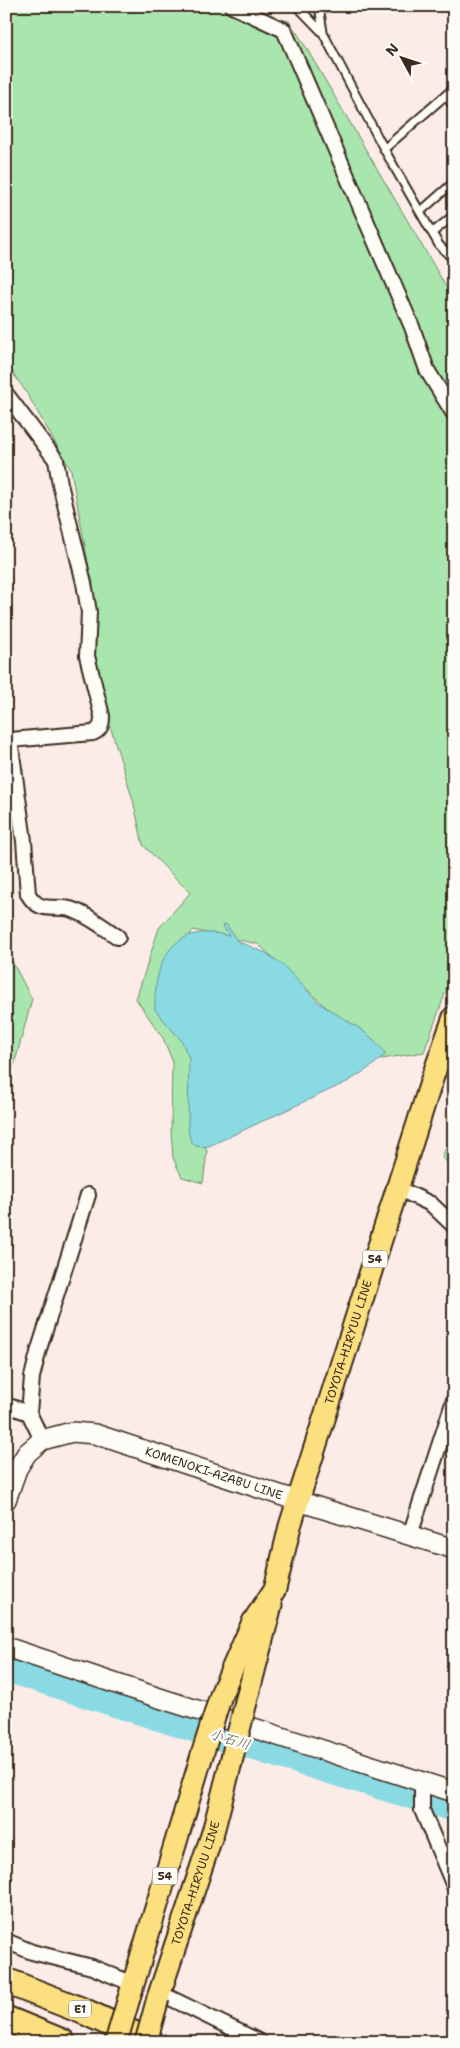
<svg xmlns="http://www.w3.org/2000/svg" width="460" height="2048" font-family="'Shantell Sans','Klee One',sans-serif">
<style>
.green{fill:#a8e6ae;stroke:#728866}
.water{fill:#8adae4;stroke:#6a9495}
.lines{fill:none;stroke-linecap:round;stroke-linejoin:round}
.river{stroke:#8adae4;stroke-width:26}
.service-casing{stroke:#3b2a1e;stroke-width:11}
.minor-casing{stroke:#3b2a1e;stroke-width:18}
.secondary-casing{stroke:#3b2a1e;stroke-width:22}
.primary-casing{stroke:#3b2a1e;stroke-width:25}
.motorway-casing{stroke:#3b2a1e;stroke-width:29}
.service{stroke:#fdfcf7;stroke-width:7}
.minor{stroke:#fdfcf7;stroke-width:14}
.secondary{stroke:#fdfcf7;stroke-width:19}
.primary{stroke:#fce080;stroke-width:21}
.motorway{stroke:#fce080;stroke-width:25}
.primary-bridge-casing{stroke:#3b2a1e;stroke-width:25;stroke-linecap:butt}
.primary-bridge{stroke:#fce080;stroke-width:21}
.labels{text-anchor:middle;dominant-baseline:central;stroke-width:5;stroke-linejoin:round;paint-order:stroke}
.shield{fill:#fdfcf7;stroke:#75695f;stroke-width:1}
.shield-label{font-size:11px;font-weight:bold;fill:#3b2a1e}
.street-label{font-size:12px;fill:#3b2a1e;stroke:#fdfcf7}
.water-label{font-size:14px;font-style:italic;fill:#4f5650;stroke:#fdfcf7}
</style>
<rect width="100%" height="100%" fill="#fcece7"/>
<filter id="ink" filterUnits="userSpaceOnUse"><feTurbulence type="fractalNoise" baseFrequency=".02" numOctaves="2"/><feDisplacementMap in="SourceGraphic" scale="10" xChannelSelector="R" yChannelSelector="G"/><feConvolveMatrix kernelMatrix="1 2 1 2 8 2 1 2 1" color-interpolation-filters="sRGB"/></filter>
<g filter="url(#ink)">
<!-- green -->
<path class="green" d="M6,6h217l66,15 12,18 153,261v669l-30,83 -42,7 -124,-115 -65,-14 -23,38 13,59 21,68 -7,35 10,21 -4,32 -21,-6 -9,-19 -2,-27 1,-71 -9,-22 -27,-39 23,-71 31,-35 -47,-48 -10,-45 -44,-142 8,-46 -26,-142 -45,-78 -20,-29z
M6,950l26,49 -26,96z
M454,1127v40l-12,-9z"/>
<!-- water -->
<path class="water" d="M226,924l11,17 29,12 18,13 35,37 43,27 12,10 12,14 -14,12 -23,15 -140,65c-17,3 -19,-3 -21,-18l1,-70 -8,-18 -26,-30c-2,-50 19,-89 74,-74l-6,-10z"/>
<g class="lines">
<!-- river -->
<path class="river" d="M6,1669l216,69 232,71"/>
<!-- service casing -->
<g class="service-casing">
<path id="service" d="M297,6l26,27 61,116 36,63 19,33 15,15
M319,6l4,26
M445,96l9,10
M384,149l70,-61
M420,212l34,-30
M432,233l22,-18"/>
</g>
<!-- minor casing -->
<g class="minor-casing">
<path id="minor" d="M232,6l52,24 128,297 15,43 27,44
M6,394l50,66 4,24 24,99 5,29 -2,44 15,60c0,9 -1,13 -9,17l-83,7 14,101 4,53c12,20 24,11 42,15 17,5 33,18 48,28
M397,1188l34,16 23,22
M6,1405l23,8 13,27
M29,1413l3,-36 7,-28 49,-154
M410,1535l44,-135
M422,1782v28l32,76
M6,1941l26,11 60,15 41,17
M160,1993l100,49"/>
</g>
<!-- secondary casing -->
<g class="secondary-casing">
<g id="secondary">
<path id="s1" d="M6,1500l11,-31 10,-16 15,-13 30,-8 23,2 203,67 156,48"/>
<path d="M6,1647l144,48 304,97"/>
</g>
</g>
<!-- primary casing -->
<g class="primary-casing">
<g id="primary">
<path id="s2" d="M222,1692l31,-70 22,-33 15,-63 143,-450 21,-59"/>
<path d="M246,1702l25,-97"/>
<path d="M129,1998l73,-243"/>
<path id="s3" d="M158,1998l55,-166 17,-66"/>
</g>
</g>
<!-- motorway casing -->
<g class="motorway-casing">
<path id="motorway" d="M6,1981l77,30 68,31
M6,2019l56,23"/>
</g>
<!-- service -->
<use href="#service" class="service"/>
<!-- minor -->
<use href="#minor" class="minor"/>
<!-- secondary -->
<use href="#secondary" class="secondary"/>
<!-- primary -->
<use href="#primary" class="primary"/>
<!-- motorway -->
<use href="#motorway" class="motorway"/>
<!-- primary-bridge casing -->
<g class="primary-bridge-casing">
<path id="primary-bridge" d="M202,1755l20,-63
M230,1766l16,-64
M116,2042l13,-44
M146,2042l12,-44"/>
</g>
<!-- primary-bridge -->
<use href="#primary-bridge" class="primary-bridge"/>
</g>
</g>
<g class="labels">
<!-- shield labels -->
<g class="shield">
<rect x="362.5" y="1250.5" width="25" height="17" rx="4"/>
<rect x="152.5" y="1867.5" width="25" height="17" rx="4"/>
<rect x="69" y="2000.5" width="22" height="17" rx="4"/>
</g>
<g class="shield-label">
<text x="375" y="1259">54</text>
<text x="165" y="1876">54</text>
<text x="80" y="2009">E1</text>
</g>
<!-- street labels -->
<g class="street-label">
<text stroke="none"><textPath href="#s2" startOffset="374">TOYOTA-HIRYUU LINE</textPath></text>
<text stroke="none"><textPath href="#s1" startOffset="251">KOMENOKI-AZABU LINE</textPath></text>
<text stroke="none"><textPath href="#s3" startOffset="121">TOYOTA-HIRYUU LINE</textPath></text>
</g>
<!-- water labels -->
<g class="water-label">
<text transform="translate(230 1739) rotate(17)">小石川</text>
</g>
</g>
<!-- margin -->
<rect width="460" height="2048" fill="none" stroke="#fdfcf7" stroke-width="25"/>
<rect x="12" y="12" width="435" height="2023" fill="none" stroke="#3b2a1e" stroke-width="2" filter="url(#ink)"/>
<!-- north arrow -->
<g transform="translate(402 58) rotate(310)" stroke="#fdfcf7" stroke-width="4" paint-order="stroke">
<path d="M0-4L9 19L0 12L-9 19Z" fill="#3b2a1e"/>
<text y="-8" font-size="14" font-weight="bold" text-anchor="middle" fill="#3b2a1e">N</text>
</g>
</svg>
